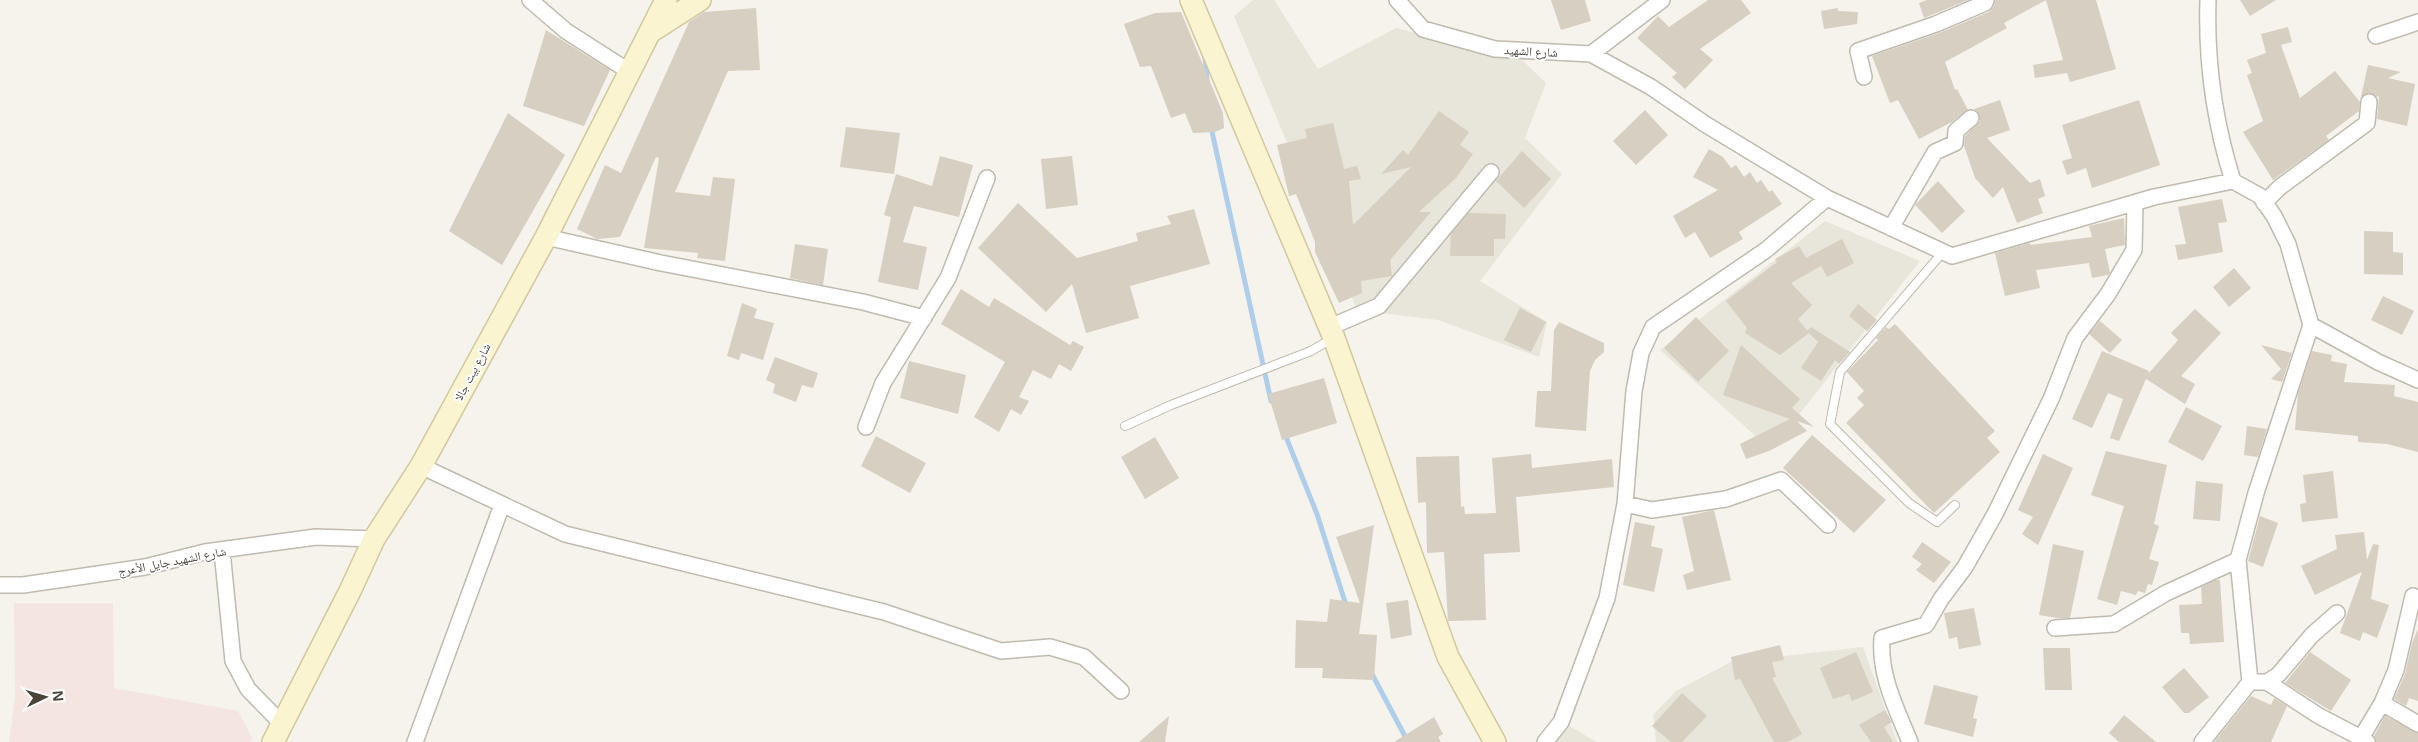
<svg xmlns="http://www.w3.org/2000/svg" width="2418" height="742" font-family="'Noto Sans','Noto Naskh Arabic',sans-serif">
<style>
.residential{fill:#e8e5da}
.medical{fill:#f4e5e1}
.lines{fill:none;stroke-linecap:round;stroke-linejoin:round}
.stream{stroke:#aeceec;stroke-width:5}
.building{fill:#d6cfc2}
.lane-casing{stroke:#c0bbaf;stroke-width:10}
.street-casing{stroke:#c0bbaf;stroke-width:18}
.secondary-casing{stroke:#d1c89f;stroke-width:24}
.lane{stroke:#fff;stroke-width:8}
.street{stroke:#fff;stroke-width:15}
.secondary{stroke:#fbf4d0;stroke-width:21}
.labels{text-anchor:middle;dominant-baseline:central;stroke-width:4;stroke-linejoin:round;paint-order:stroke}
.street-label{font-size:12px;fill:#49443a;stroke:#fff}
</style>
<rect width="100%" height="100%" fill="#f5f3ec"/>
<!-- residential -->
<path class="residential" d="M1253,0h21l44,69 78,-41 127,33 23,22 -21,55 37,36 -82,107 67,41 -8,35 -101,-37 -81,-10 -123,-294z
M1825,221l95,40 -149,189 -111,-100z
M1863,647l34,95h-241l-3,-27 23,-24 55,-29z
M1568,725l28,17h-40z"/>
<!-- medical -->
<path class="medical" d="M14,603h99l1,85 124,23 14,27 -2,4h-241l6,-44z"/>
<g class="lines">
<!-- stream -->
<path class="stream" d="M1205,57l2,24
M1211,127l60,274
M1284,432l33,82 29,91
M1372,674l36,68"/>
</g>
<!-- building -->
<path class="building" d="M1551,0h34l6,21 -30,9z
M1708,0h33l10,13 -51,36 13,11 -28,29 -13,-12 5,-4 -40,-35 21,-22 11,11z
M1927,0h41l-44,18 -5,-15z
M1995,0h101l20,69 -46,13 -3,-9 -32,5 -2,-13 30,-5 -17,-60 -42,23 3,5 -62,34 10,28 2,-1 11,21 -16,12 -33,17 -21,-39 -8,3 -18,-47 67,-23 50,-21 5,-6z
M2240,0h36l-26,16z
M756,8l4,62 -32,1 -53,121 35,4 3,-19 22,2 -10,82 -28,-3 1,-5 -54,-5 15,-90 -3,-1 -36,80 -23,2 -20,-10 28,-64 16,8 68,-151 15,-10z
M1838,8v3l20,1 -1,12 -33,5 -3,-18z
M1181,12l42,101 1,15 -9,4 -22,1 -8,-20 -14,5 -20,-52 -11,1 -16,-43 31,-11z
M2288,27l4,15 -11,3 19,53 35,-27 25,31 -1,9 -33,25 3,4 -56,40 -30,-48 20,-11 -16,-46 5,-2 -5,-13 19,-7 -5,-19z
M546,30l64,40 -26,56 -61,-20z
M2368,65l33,7 -13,6 27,6 -8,42 -30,-7 2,-23 -2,1 -8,-4 -8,4z
M2000,100l10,30 -23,8 43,45 10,-4 5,17 -7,3 5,14 -26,10 -14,-36 -10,11 -18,-20 -11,-32 1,-10 15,-15 -2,-9 -4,-3z
M2139,100l21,65 -68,23 -6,-20 -19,7 -5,-14 10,-3 -10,-33z
M1645,110l23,25 -32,30 -23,-24z
M1439,111l30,21 -9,13 13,9 -17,24 -37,34h12l-41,48 2,16 -31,5 1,12 -23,10 -24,-51v-10l-19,-48 -7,2 -12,-51 30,-7 -2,-9 28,-6 11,46 13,-3 4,13 -12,2 4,44 58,-58 -30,7 22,-24 5,5z
M508,113l57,42 -63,110 -53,-34z
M846,127l54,6 -6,41 -54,-7z
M1709,149l14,8 8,11 5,-3 8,12 6,-5 7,11 4,-3 8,12 3,-2 10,14 -43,28 4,7 -33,19 -15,-26 -10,6 -12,-22 45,-26 -25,-13z
M1522,151l29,28 -27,29 -28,-27z
M940,156l33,9 -14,52 -45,-11 -11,36 24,5 -9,43 -40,-8 13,-65 -7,-2 12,-41 36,12z
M1072,156l6,49 -32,4 -5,-50z
M1938,181l27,30 -23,22 -27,-28z
M2222,199l5,23 -9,1 5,29 -45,8 -3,-15 11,-1 -8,-37z
M1018,203l59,55 61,-17 -2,-8 35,-9 -4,-8 27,-7 16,55 -80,22 9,32 -53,15 -14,-49 -26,28 -68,-64z
M1469,213l37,1 -1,25h-11v17h-44l1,-22z
M2124,218l1,27 -20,4 5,24 -2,2 -16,3 -3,-15 -53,7 4,18 -35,8 -10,-43 35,-10v2l62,-8 -3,-11z
M2364,231l29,1v20l10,1v22l-39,-1z
M1842,239l12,24 -27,14 -6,-11 -30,17 21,22 -14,14 11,14 -29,22 -35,-22 2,-5 -21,-27 51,-39 -2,-3 24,-13 7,12z
M795,244l33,5 -5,36 -33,-7z
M2234,268l17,20 -22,19 -16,-20z
M961,289l28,18 5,-9 76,47 3,-4 11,6 -13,24 -12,-7 -8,15 -18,-9 -14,27 10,4 -8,14 -10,-6 -12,23 -25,-15 31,-55 -64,-38z
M2383,296l31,15 -12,24 -31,-15z
M742,303l15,6 -3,9 20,5 -11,37 -22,-7 -2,7 -12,-4z
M1858,304l19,16 -10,11 -18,-15z
M1520,308l26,14 -15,30 -27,-12z
M2195,309l26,24 -40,43 14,8 -10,20 -39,-25 -27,62 -9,-3 13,-39 -15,-6 -16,35 -20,-9 30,-68 47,20 -1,3 30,-34 -7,-7z
M1696,317l33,34 -31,31 -34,-34z
M2100,321l22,19 -12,13 -21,-19z
M1559,322l45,21v9l-9,8 -5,11 -4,60 -51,-4 2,-36h14l3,-61z
M1895,324l100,107 -8,7 13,14 -66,61 -88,-90 18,-18 -7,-7 7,-7 -17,-19 31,-32 -2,-2 10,-11 3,2z
M1811,327l39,25 -11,12 -4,-4 -14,21 -20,-13 17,-26 -11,-11z
M1741,345l59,54 -8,9 22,19 -17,-6 10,10 -38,20 -23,8 -6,-15 50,-25 -67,-24z
M2261,345l31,8 -10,29 -11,-3 10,-10z
M2312,351l20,4 -1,6 16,3 -3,18 51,3 -1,11 24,6v50l-31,-8 -29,-2v-6l-63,-6 3,-37z
M775,357l43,16 -5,15 -11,-3 -6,17 -23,-9 2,-9 -9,-4z
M909,361l57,14 -8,39 -58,-16z
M1324,378l13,45 -55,17 -14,-46z
M2186,407l36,19 -19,35 -35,-19z
M2247,426l20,3 -9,28 -14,-2z
M1812,435l74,65 -32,33 -71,-65z
M876,436l50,27 -16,30 -49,-27z
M1155,437l24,41 -34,21 -24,-42z
M2106,451l61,14 -13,59 5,2 -10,33 10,3 -7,23 -4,-1 -3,9 -7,-2 -2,4 -15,-4 -4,14 -20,-6 27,-93 -33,-11z
M1531,454l1,14 80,-9 2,28 -98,10 4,55 -36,2 2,66 -38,1 -4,-69 -17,1 -1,-51 -8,1 -2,-46 43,-1 2,51 3,-1 1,8 31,-1 -4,-55z
M2043,454l30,14 -35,77 -16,-11 11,-17 -15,-7z
M2333,471l5,47 -36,4 -2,-18 6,-1 -3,-28z
M2196,481l27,3 -3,37 -27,-2z
M1714,510l17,70 -44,10 -4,-15 11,-4 -12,-54z
M2260,516l18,7 -15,44 -15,-6z
M1635,522l20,4 -4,20 12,3 -9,43 -31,-7z
M1374,525l-15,109 18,1 -3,45 -52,-2 1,-10h-28l1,-48 31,2 3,-23 30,4 -24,-66z
M2364,532l3,28 6,-16 6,1 -8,54 18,6 -12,33 -14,-6 -3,9 -20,-8 22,-61 -47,23 -14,-29 36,-17 -2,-14z
M1922,542l29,20 -17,21 -18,-13 6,-6 -10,-7z
M2053,544l31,7 -14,67h-12l-19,-3z
M2216,580h4l4,62 -34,2 -1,-11h-8l-2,-28 23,-1 -1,-17z
M1408,600l4,35 -21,4 -5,-36z
M1974,608l7,37 -22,4 -2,-12 -8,2 -5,-26z
M2418,629v72l-9,-3 -3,8 -12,-7 11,-25 7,-31z
M1780,645l4,15 -12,2 4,15 -4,1 30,56 -14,8h-14l-34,-63 -5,1 -4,-23z
M2043,648h27l2,42h-27z
M1856,652l17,40 -21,9 -3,-7 -16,5 -13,-31z
M2310,652l41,28 -20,31 -46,-28z
M2184,668l25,29 -20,16h-5l-22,-26z
M1934,685l44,11 -5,22 4,1 -4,18 -49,-13z
M1682,693l25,23 -25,26h-11l-19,-16z
M2251,696l20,9 3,-7 13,8 -16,36h-57z
M1885,710l7,12 -8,5 9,15h-22l-12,-17z
M2124,715l32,27h-37l-10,-9z
M1169,716l-4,26h-26z
M2385,716l33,17v9h-42l-2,-6z
M1434,717l9,17 -5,3 3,5h-47z"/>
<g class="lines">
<!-- lane casing -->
<g class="lane-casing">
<path id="lane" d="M1943,252l-103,120 -10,52 79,79 28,19 18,-17
M1125,426l46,-21 140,-54 22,-13"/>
</g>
<!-- street casing -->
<g class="street-casing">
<path id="street" d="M530,0l36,31 64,41
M1397,0l26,29 72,20 96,5 71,-54
M2208,0c-2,60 7,124 25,181
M2376,36l42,-14
M1591,54l60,33 54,37 122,74 125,58 202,-59 79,-16 27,15 14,20 14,28 23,81 -55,168 -18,67 12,122 -48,60
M1864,77l-6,-26 78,-27 49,-21 1,-3
M2264,203l16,-16 87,-64 2,-21
M1891,228l44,-76 20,-9 1,-12 15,-13
M546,237l115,26 202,39 61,16
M2311,325l67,37 40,18
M1330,327l49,-21 112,-134
M866,427l17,-44 65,-105 39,-100
M421,466l144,68 319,78 117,39 49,-4 34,10 37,34
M1625,504l27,6 74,-11 55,-19 47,45
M222,551l11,110 15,28 35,36
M0,585h23l55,-8 67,-10 60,-15 111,-15 58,2
M2055,628l59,-4 52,-31 72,-33
M2250,682h17l52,34 42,22
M2267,682l11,-7 34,-40 25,-22
M2382,703l36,21
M415,742l87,-237
M1545,742l16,-20 46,-124 18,-94 9,-113 7,-38 12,-26 113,-77 61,-52
M1910,742c-14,-34 -31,-67 -28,-104l44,-13 15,-26 24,-32 30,-53 56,-115 24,-61 33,-44 26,-44 1,-47
M2367,742l-6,-4 21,-35 14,-33 17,-74"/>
</g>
<!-- secondary casing -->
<g class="secondary-casing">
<path id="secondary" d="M1191,0l143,338 114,319 47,85
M652,31l48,-31
M273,742l77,-151 24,-52 47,-73 125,-229 120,-237"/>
</g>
<!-- lane -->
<use href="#lane" class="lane"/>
<!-- street -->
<use href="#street" class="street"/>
<!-- secondary -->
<use href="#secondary" class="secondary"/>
</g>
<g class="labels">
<!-- street labels -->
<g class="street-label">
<text transform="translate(1531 51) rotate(3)">شارع الشهيد</text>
<text transform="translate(472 372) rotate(-62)">شارع بيت جالا</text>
<text transform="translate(172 561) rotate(-11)">شارع الشهيد جايل الأعرج</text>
</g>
</g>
<!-- north arrow -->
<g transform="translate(45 697) rotate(85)" stroke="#ffffff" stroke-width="4" paint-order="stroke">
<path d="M0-4L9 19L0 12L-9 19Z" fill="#49443a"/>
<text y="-8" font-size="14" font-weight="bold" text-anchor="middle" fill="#49443a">N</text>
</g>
</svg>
